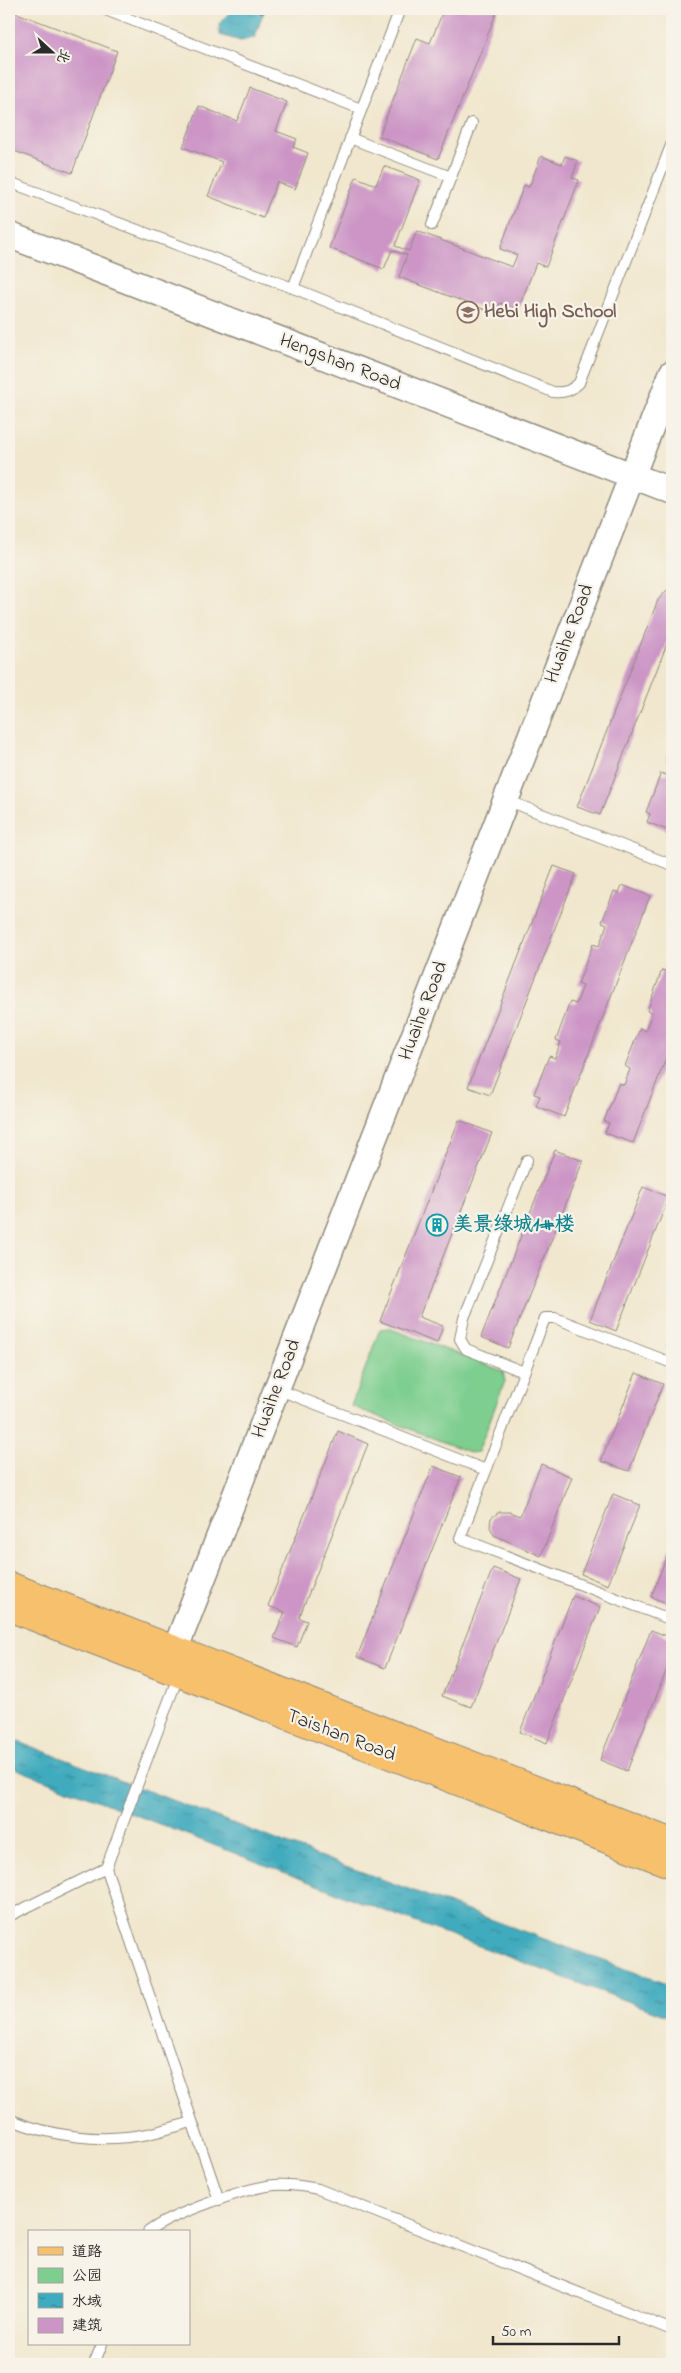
<svg xmlns="http://www.w3.org/2000/svg" width="681" height="2373" font-family="'Indie Flower','LXGW WenKai TC',sans-serif">
<style>
.green{fill:#7dce8f;stroke:#547c5d}
.water{fill:url(#water-ripples);stroke:#356b74}
.building{fill:#cc95c6}
.lines{fill:none;stroke-linecap:round;stroke-linejoin:round}
.service-casing{stroke:#8e897c;stroke-width:12}
.tertiary-casing{stroke:#8e897c;stroke-width:28}
.primary-casing{stroke:#8e897c;stroke-width:30}
.path{stroke:#8e897c;stroke-width:3;stroke-dasharray:4 4;stroke-linecap:butt}
.service{stroke:#fff;stroke-width:10}
.tertiary{stroke:#fff;stroke-width:25}
.primary{stroke:#f7c06c;stroke-width:28}
.labels{text-anchor:middle;dominant-baseline:central;stroke-width:4.5;stroke-linejoin:round;paint-order:stroke}
.education-label{font-size:20px;font-weight:bold;fill:#785e54;stroke:#f7f3e8;text-anchor:start}
.street-label{font-size:20px;fill:#2b2b2b;stroke:#f7f3e8}
.culture-label{font-size:20px;font-weight:bold;fill:#0d838f;stroke:#f7f3e8;text-anchor:start}
</style>
<defs>
<pattern id="water-ripples" width="26" height="14" patternUnits="userSpaceOnUse" patternTransform="scale(1.25)"><rect width="26" height="14" fill="#3fabbe"/><path d="M2 4q2-2 4 0t4 0M15 11q2-2 4 0t4 0" fill="none" stroke="#358b9b"/></pattern>
</defs>
<rect width="100%" height="100%" fill="#f7f3e8"/>
<filter id="ink" filterUnits="userSpaceOnUse"><feTurbulence type="fractalNoise" baseFrequency=".02" numOctaves="2"/><feDisplacementMap in="SourceGraphic" scale="10" xChannelSelector="R" yChannelSelector="G"/><feConvolveMatrix kernelMatrix="1 2 1 2 8 2 1 2 1" color-interpolation-filters="sRGB"/></filter>
<filter id="wash" filterUnits="userSpaceOnUse"><feTurbulence type="fractalNoise" baseFrequency=".0096" numOctaves="4" result="noise"/><feDisplacementMap in="SourceGraphic" scale="20" xChannelSelector="R" yChannelSelector="G"/><feGaussianBlur stdDeviation="1.12" result="paint"/><feColorMatrix in="noise" values="0 0 0 0 0 0 0 0 0 0 0 0 0 0 0 0 0 1.4 0 .05"/><feComposite in="paint" operator="in"/></filter>
<g filter="url(#wash)">
<rect width="100%" height="100%" fill="#f1e7ce"/>
<!-- green -->
<path class="green" d="M389,1328l114,43 2,10 -27,71 -7,1 -120,-47 29,-77z"/>
<!-- water -->
<path class="water" d="M238,9h29c-8,9 -7,18 -13,29l-13,3 -21,-6c-4,-12 7,-22 18,-26z
M9,1738l307,117 356,131v32l-319,-119 -344,-133z"/>
<g id="blocks">
<!-- building -->
<path class="building" d="M444,9h54l-60,150 -59,-23 38,-98 13,5z
M9,10l108,41 -45,122 -63,-24z
M250,88l37,14 -11,29 21,8 -4,8 15,6 -13,36 -18,-7 -14,36 -55,-22 14,-34 -39,-15 16,-41 38,15z
M541,156l21,8 3,-8 13,5 -6,17 7,2 -33,87 -10,-4 -18,47 -18,-7 -4,11 -97,-37 8,-22 -15,-5 -8,19 -55,-21 27,-71 20,8 8,-19 36,14 -25,66 14,5 8,-20 95,36 5,-12 -17,-6 24,-64 5,2z
M672,586v45l-72,184 -23,-8 81,-207 8,-9z
M672,744v88l-25,-10 3,-8 -4,-2 15,-39 5,2 5,-13 -5,-2z
M554,866l22,8 -86,221 -22,-8z
M622,885l28,11 -86,221 -28,-11 4,-10 -6,-2 15,-38 6,2 6,-16 -5,-2 14,-38 6,2 7,-18 -5,-2 15,-40 6,2 8,-22 -5,-2 12,-31 5,2z
M672,962v81l-39,100 -28,-10 4,-10 -5,-2 15,-38 5,2 6,-16 -5,-3 15,-38 5,3 7,-18 -5,-2 15,-41 6,2z
M459,1120l33,13 -73,184 24,9 -6,17 -57,-22z
M555,1150l28,11 -75,187 -27,-11z
M643,1187l26,10 -53,134 -26,-11z
M672,1332v16l-6,-2z
M636,1373l27,11 -34,87 -28,-10z
M338,1431l30,13 -69,174 8,3 -10,26 -23,-9 11,-26 -17,-6z
M541,1464l31,13 -31,79 -47,-21 -4,-8 1,-9 8,-6h10l11,4z
M433,1466l28,11 -76,191 -28,-11z
M613,1494l27,11 -32,80 -27,-11z
M672,1543v62l-21,-8z
M493,1568l28,11 -50,128 -29,-11z
M573,1596l27,11 -53,136 -27,-11z
M651,1630l21,8v18l-45,115 -27,-11z"/>
</g>
</g>
<g filter="url(#ink)">
<use href="#blocks" fill-opacity="0" stroke="#8e897c" stroke-width="1"/>
<g class="lines">
<!-- service casing -->
<g class="service-casing">
<path id="service" d="M103,9l258,100
M350,138l101,39 -19,48
M451,177l21,-54
M9,182l284,106 260,104c12,1 17,-1 26,-9l93,-240
M293,288l107,-279
M506,800l166,65
M672,1363l-117,-45h-10l-85,220 212,82
M524,1372l-58,-23 -6,-10 4,-21 63,-158
M277,1389l209,81
M179,1674l-73,194 113,332
M9,1916l97,-48
M9,2119c43,18 93,24 139,15 15,-3 29,-8 44,-12
M148,2232c21,-17 100,-45 127,-47 15,-1 28,1 43,4l354,141
M94,2364l8,-20"/>
</g>
<!-- tertiary casing -->
<g class="tertiary-casing">
<path id="tertiary" d="M9,235l663,256
M175,1650l497,-1277"/>
</g>
<!-- primary casing -->
<g class="primary-casing">
<path id="primary" d="M9,1586l663,257
M9,1607l663,257"/>
</g>
<!-- path -->
<path class="path" d="M252,9l15,5"/>
<!-- service -->
<use href="#service" class="service"/>
<!-- tertiary -->
<use href="#tertiary" class="tertiary"/>
<!-- primary -->
<use href="#primary" class="primary"/>
</g>
</g>
<!-- icons -->
<defs>
<g id="school-ring" transform="scale(1.125)"><circle r="9.5" fill="#f7f3e8" stroke="#8d6e63" stroke-width="1.5"/><path d="M0-5L7-2L0 1L-7-2ZM-4 1L0 2.5L4 1V4Q0 6-4 4Z" fill="#8d6e63"/></g>
<g id="building-ring" transform="scale(1.125)"><circle r="9.5" fill="#f7f3e8" stroke="#0f9aa8" stroke-width="1.5"/><path d="M-4-6H4V6H1V3H-1V6H-4ZM-2.5-4.3h1.7v1.8h-1.7ZM.8-4.3h1.7v1.8H.8ZM-2.5-1h1.7V.8h-1.7ZM.8-1h1.7V.8H.8Z" fill="#0f9aa8"/></g>
</defs>
<g fill-rule="evenodd">
<use href="#school-ring" x="468" y="312"/>
<use href="#building-ring" x="437" y="1225"/>
</g>
<g class="labels">
<!-- education labels -->
<g class="education-label">
<text x="484" y="312">Hebi High School</text>
</g>
<!-- street labels -->
<g class="street-label">
<text transform="translate(340 363) rotate(21)">Hengshan Road</text>
<text transform="translate(570 634) rotate(-69)">Huaihe Road</text>
<text transform="translate(424 1011) rotate(-69)">Huaihe Road</text>
<text transform="translate(277 1389) rotate(-69)">Huaihe Road</text>
<text transform="translate(341 1736) rotate(21)">Taishan Road</text>
</g>
<!-- culture labels -->
<g class="culture-label">
<text x="453" y="1225">美景绿城1#楼</text>
</g>
</g>
<!-- margin -->
<rect width="681" height="2373" fill="none" stroke="#f7f3e8" stroke-width="30"/>
<!-- legend -->
<rect x="28" y="2230" width="162" height="115" fill="#f7f3e8" stroke="#a5a39c"/>
<rect x="38" y="2247" width="25" height="8" fill="#f7c06c" stroke="#a5a39c"/>
<text x="72" y="2256" font-size="15" fill="#2b2b2b">道路</text>
<rect x="38" y="2268" width="25" height="15" fill="#7dce8f" stroke="#a5a39c"/>
<text x="72" y="2280" font-size="15" fill="#2b2b2b">公园</text>
<rect x="38" y="2293" width="25" height="15" fill="url(#water-ripples)" stroke="#a5a39c"/>
<text x="72" y="2306" font-size="15" fill="#2b2b2b">水域</text>
<rect x="38" y="2318" width="25" height="15" fill="#cc95c6" stroke="#a5a39c"/>
<text x="72" y="2330" font-size="15" fill="#2b2b2b">建筑</text>
<!-- north arrow -->
<g transform="translate(52 52) rotate(111)" stroke="#f7f3e8" stroke-width="4" paint-order="stroke">
<path d="M0-4L9 19L0 12L-9 19Z" fill="#2b2b2b"/>
<text y="-8" font-size="14" font-weight="bold" text-anchor="middle" fill="#2b2b2b">北</text>
</g>
<!-- scale -->
<path d="M493 2336v8h126v-8" fill="none" stroke="#2b2b2b" stroke-width="2.5"/>
<text x="501" y="2336" font-size="15" fill="#2b2b2b" stroke="#f7f3e8" stroke-width="4" paint-order="stroke">50 m</text>
</svg>
